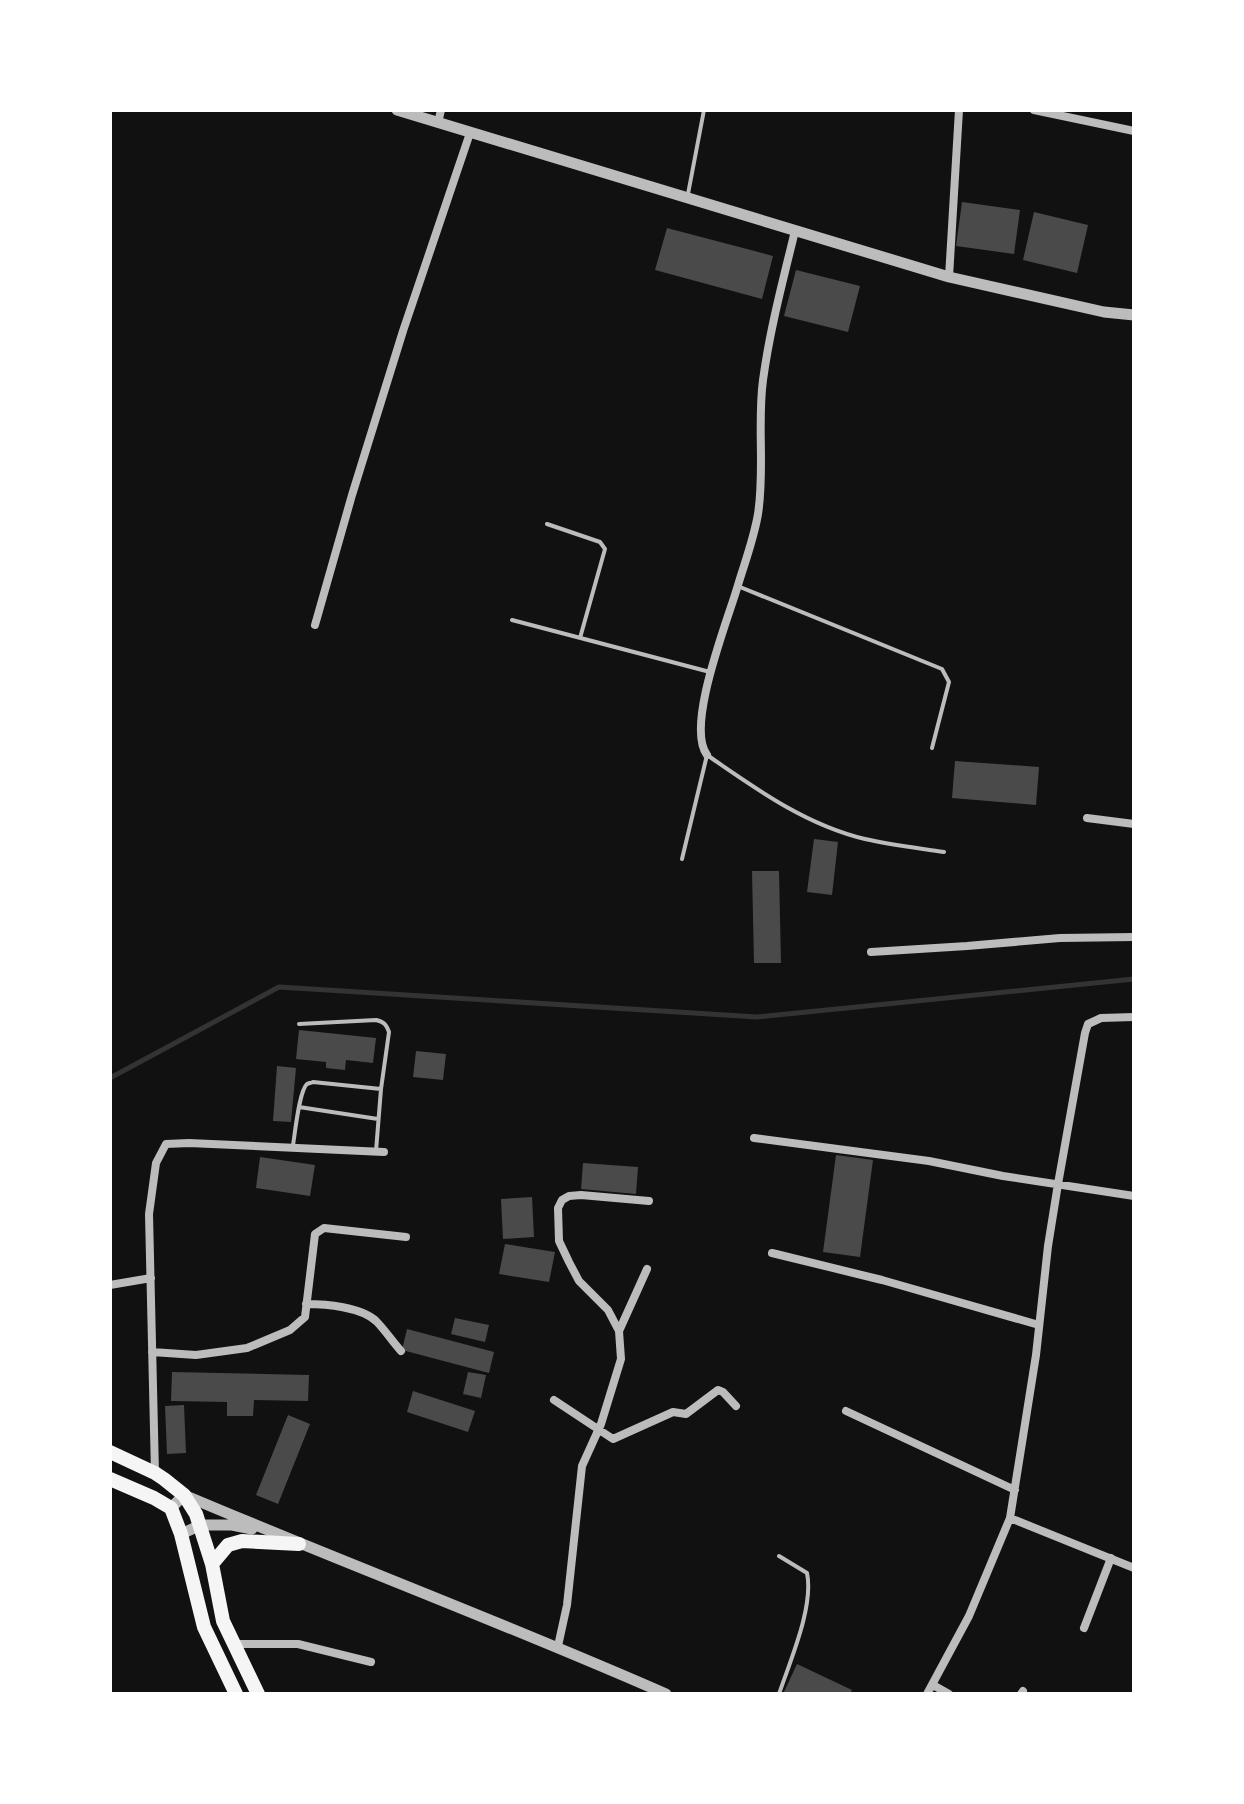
<svg xmlns="http://www.w3.org/2000/svg" width="1244" height="1804" font-family="Cabin,sans-serif">
<style>
.lines{fill:none;stroke-linecap:round;stroke-linejoin:round}
.stream{stroke:#333;stroke-width:5}
.building{fill:#4a4a4a}
.service{stroke:#bcbcbc;stroke-width:4}
.minor{stroke:#bcbcbc;stroke-width:8}
.tertiary{stroke:#bcbcbc;stroke-width:11}
.primary{stroke:#f5f5f5;stroke-width:14}
</style>
<rect width="100%" height="100%" fill="#111"/>
<g class="lines">
<!-- stream -->
<path class="stream" d="M110,1078l169,-91 478,30 377,-38"/>
</g>
<!-- building -->
<path class="building" d="M962,202l58,8 -6,44 -58,-8z
M1034,212l54,13 -11,48 -54,-13z
M667,228l106,28 -11,43 -107,-29z
M796,270l64,16 -12,46 -64,-16z
M955,761l84,6 -3,38 -84,-7z
M814,839l24,3 -6,53 -25,-3z
M752,871h27l2,92h-27z
M299,1030l77,8 -3,25 -27,-3 -1,10 -19,-2v-6l-30,-3z
M416,1051l30,3 -3,26 -30,-3z
M277,1066l19,2 -5,54 -18,-1z
M836,1155l37,5 -13,97 -37,-5z
M260,1157l55,8 -5,31 -54,-8z
M583,1163l55,4 -2,27 -55,-5z
M532,1197l2,40 -31,2 -2,-40z
M505,1244l50,8 -6,30 -50,-8z
M455,1318l34,7 -4,17 -34,-8z
M407,1329l87,23 -5,21 -87,-23z
M172,1372l137,3 -1,26 -54,-1 -1,16h-26v-14l-56,-1z
M468,1372l18,3 -5,23 -18,-4z
M413,1391l62,20 -7,21 -61,-20z
M184,1405l2,48 -19,1 -2,-48z
M288,1415l22,9 -32,80 -22,-9z
M797,1664l55,26 -2,4h-67z"/>
<g class="lines">
<!-- service -->
<path class="service" d="M688,194l16,-84
M547,524l53,18 5,7 -25,89
M740,587l202,82 7,13 -17,66
M512,620l198,52
M682,859l25,-104c49,34 99,70 158,84 26,6 53,9 79,13
M299,1024l77,-4c8,2 10,4 13,12l-8,57
M299,1107l79,12
M293,1145c2,-11 6,-54 14,-61 2,-1 4,-1 6,-2l68,7 -5,62
M779,1556l28,17c7,34 -17,88 -28,121"/>
<!-- minor -->
<path class="minor" d="M1034,110l100,21
M438,123l3,-13
M949,277l10,-167
M315,625l37,-130 51,-164 67,-198
M707,755c-22,-29 21,-135 31,-170 7,-23 16,-47 20,-71 7,-44 -1,-90 5,-134 7,-51 20,-100 32,-149
M1087,818l47,6
M871,952l96,-6 93,-8 74,-1
M754,1138l175,23 74,15 131,20
M772,1253l110,27 157,45
M110,1285l41,-7
M306,1304c20,0 55,3 70,17 9,9 16,20 25,30
M619,1331l-11,-21 -29,-29 -10,-19 -10,-21 -1,-33 4,-8 7,-4 12,-1 68,6
M152,1352l44,3 51,-7 43,-18 15,-13 10,-83 9,-6 82,9
M554,1400l59,39 60,-27 13,2 32,-24 5,2 13,14
M846,1411l169,79
M155,1473l-6,-259 7,-51 10,-19 23,-1 195,9
M1010,1518l124,50
M1084,1628l27,-70
M234,1644h64l73,18
M558,1646l9,-41 15,-139 19,-42 20,-65 -2,-28 28,-62
M933,1685l16,9
M927,1694l42,-78 41,-98 26,-163 12,-109 10,-62 27,-151 3,-9 13,-6 33,-1
M1021,1694l2,-3"/>
<!-- tertiary -->
<path class="tertiary" d="M397,110l552,167 155,35 30,3
M171,1508l13,-13c160,68 323,129 482,199
M181,1534l20,-9h31l20,4"/>
<!-- primary -->
<path class="primary" d="M110,1452l45,21 9,6 20,16 12,19 16,50 11,57 35,73
M110,1479l44,19 17,10 10,26 23,93 32,67
M212,1564l16,-19 14,-4 57,3"/>
</g>
<!-- border -->
<rect width="1244" height="1804" fill="none" stroke="#ffffff" stroke-width="224"/>
</svg>
